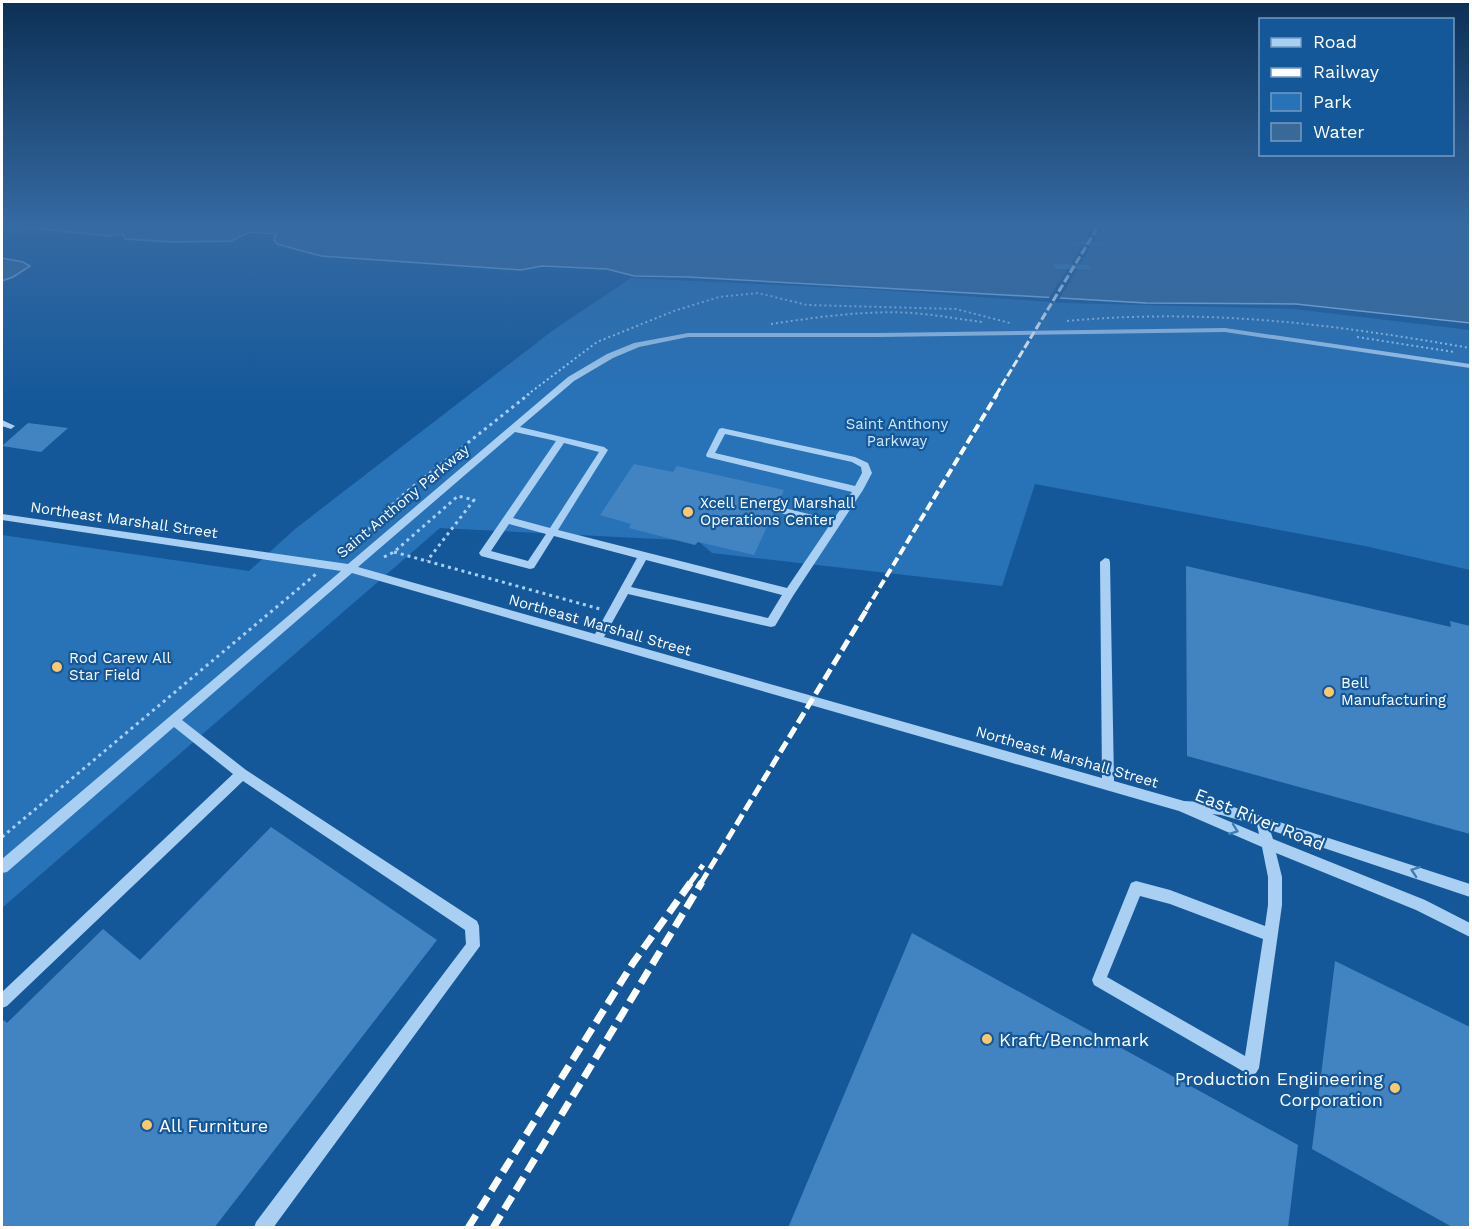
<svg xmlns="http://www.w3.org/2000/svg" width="1472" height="1229" font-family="'Work Sans',sans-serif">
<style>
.green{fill:#2872b7}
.water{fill:#396998;stroke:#9bcbf5;stroke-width:1.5}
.pier{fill:#15589a}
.building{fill:#4284c2}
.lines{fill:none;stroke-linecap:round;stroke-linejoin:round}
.path-far1{stroke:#a9cff3;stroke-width:2;stroke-dasharray:2 3;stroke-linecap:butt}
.path{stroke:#a9cff3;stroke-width:3;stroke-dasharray:3 4;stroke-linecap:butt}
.minor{fill:#a9cff3;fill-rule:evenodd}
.rail-far3{stroke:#fff;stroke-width:3;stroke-dasharray:8 3;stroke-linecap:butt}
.rail-far2{stroke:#fff;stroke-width:4;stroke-dasharray:9 4;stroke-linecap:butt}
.rail-far1{stroke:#fff;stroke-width:5;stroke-dasharray:12 5;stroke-linecap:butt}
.rail{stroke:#fff;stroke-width:7;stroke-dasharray:15 7;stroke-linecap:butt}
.oneway{stroke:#417cb5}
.poi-dot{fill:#ffc96a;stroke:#15589a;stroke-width:2}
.labels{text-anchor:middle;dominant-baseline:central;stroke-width:4.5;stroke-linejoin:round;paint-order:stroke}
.park-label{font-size:15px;fill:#d0e8fd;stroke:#15589a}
.street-label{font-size:15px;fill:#fff;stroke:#15589a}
.poi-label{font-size:15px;fill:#fff;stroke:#15589a;text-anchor:start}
.near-street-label{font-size:18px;fill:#fff;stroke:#15589a}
.near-poi-label{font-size:18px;fill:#fff;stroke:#15589a;text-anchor:start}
</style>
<rect width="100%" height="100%" fill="#15589a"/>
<!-- green -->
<path class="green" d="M631,278l233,11 202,14 228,6 176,21v240l-105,-24 -330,-62 -33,102 -290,-33 -14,-12 -258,-13 -438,380v-373l247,36 46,-42 257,-198z"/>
<!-- water -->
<path class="water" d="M2,225h1468v98l-174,-19 -150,-1 -458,-26 -54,-1 -27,-7 -65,-3 -21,4 -200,-14 -44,-12 -3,-4 2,-6 -26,-2 -19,9 -58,1 -47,-3 -3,-5 -12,2z
M2,258l21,4 7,4 -17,11 -11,4z"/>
<!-- pier -->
<path class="pier" d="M1095,225h9l-46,76h-11z"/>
<!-- building -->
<path class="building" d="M1071,241l34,1 3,4 -35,-1 -4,-3z
M1055,264l33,1 3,4h-34l-3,-1z
M28,423l40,5 -27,24 -39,-6z
M634,464l39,8 4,-6 107,24 -30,65 -56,-13 -3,3 -66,-17 2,-4 -31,-9z
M1186,566l265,61 -1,-6 20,5v208l-283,-78z
M271,827l166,113 -223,288h-212v-206l2,-2 3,3 96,-94 37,31z
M912,933l386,212 -10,83h-500z
M1335,961l135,66v201h-16l-142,-79z"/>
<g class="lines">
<!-- path-far1 -->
<path class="path-far1" d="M1067,321c142,-13 264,3 403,27
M771,324c47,-7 95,-14 142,-11 24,2 46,6 69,9
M1357,337l97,15
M527,395l70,-53 77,-31 45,-14 39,-4 49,12 149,4 54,14"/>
<!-- path -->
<path class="path" d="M364,536l8,-12 33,-31 124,-99
M394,552l206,57
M340,556l31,-24
M384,557l10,-5 64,-56 16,4 -47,61
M2,837l314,-263"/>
<!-- minor -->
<path class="minor" d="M1225,328l245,36v4l-245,-36 -346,5h-191l-49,10 -26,11 -39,23 -54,46 84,20 4,3 -50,80 229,58 42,-62 -56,-15 -2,-2 2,-2 3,-1 57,14 19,-28 -145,-35 -1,-2 13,-26 3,-1 133,29 13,6 4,10 -9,17 -70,106 -18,30 -4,1 -143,-33 -24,43 498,141 -2,-216 5,-4 4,1 1,3 4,219 70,20 37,2 249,81v13l-200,-67 3,9 152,61 45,23v14l-54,-27 -140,-57 6,24v28l-23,163 -3,5 -5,3 -5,-3 -152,-88 -2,-5 39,-97 5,-2 34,9 95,36 3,-21v-28l-6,-30 -83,-36 -827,-238 -170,147 64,50 231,151 2,5 1,20 -207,282h-19l2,-6 210,-278 -1,-14 -222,-149 -236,225 -5,2v-16l231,-218 -59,-47 -167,145 -5,1v-14l339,-288 -339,-51v-6l346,50 220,-187 39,-23 27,-11 54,-10h191zM515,432l41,9 -77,112 2,3 49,13 4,-1 20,-32 83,22 -42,76 -237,-67zM725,434l127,28 9,5 1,6 -7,13 -140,-33zM564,443l35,9 -49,76 -37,-10zM509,524l37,10 -18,27 -37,-10zM646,560l136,35 -14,23 -137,-31zM1212,814l9,1 36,10 2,9zM1140,896l30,8 93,35 -18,117 -138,-79z
M2,420l13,6 -4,3 -9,-3z"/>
<!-- rail-far3 -->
<path class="rail-far3" d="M996,395l103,-170"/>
<!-- rail-far2 -->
<path class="rail-far2" d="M866,610l131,-216"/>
<!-- rail-far1 -->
<path class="rail-far1" d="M690,883l13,-18
M701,883l166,-274"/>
<!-- rail -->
<path class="rail" d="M468,1228l165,-265 58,-81
M493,1228l209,-346"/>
</g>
<!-- one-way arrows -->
<defs><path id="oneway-chevron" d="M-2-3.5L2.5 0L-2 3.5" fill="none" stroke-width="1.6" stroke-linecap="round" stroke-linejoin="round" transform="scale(1.5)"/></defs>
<g class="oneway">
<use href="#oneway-chevron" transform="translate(1234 830) rotate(20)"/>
<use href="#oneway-chevron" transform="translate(1415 871) rotate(-161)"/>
</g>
<!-- sky -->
<linearGradient id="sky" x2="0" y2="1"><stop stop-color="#0c3055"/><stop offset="0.57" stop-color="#356aa3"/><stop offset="1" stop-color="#356aa3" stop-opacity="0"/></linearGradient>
<rect width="1472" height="397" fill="url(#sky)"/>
<!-- markers -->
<g class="poi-dot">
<circle cx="688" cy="512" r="6"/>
<circle cx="57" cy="667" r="6"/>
<circle cx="1329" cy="692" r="6"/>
<circle cx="987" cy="1039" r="6"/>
<circle cx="1395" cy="1088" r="6"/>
<circle cx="147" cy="1125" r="6"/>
</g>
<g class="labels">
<!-- park labels -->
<g class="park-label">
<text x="897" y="424">Saint Anthony<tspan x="897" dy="17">Parkway</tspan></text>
</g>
<!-- street labels -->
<g class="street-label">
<text transform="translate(403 501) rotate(-40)">Saint Anthony Parkway</text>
<text transform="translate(124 520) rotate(8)">Northeast Marshall Street</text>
<text transform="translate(600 625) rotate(16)">Northeast Marshall Street</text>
<text transform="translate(1067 757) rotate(16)">Northeast Marshall Street</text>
</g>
<!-- poi labels -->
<g class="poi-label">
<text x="700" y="503">Xcell Energy Marshall<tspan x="700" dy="17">Operations Center</tspan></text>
<text x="69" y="658">Rod Carew All<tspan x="69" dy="17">Star Field</tspan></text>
<text x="1341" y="683">Bell<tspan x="1341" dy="17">Manufacturing</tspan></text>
</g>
<!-- near-street labels -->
<g class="near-street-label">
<text transform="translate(1260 819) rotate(22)">East River Road</text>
</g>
<!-- near-poi labels -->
<g class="near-poi-label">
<text x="999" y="1039">Kraft/Benchmark</text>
<text x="1383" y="1078" text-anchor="end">Production Engiineering<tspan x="1383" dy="21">Corporation</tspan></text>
<text x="159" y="1125">All Furniture</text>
</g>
</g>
<!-- border -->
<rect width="1472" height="1229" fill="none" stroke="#ffffff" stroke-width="6"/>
<!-- legend -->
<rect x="1259" y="18" width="195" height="138" fill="#15589a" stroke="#739bc2" stroke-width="1.5"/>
<rect x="1271" y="38" width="30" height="9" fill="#a9cff3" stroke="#739bc2" stroke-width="1.5"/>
<text x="1313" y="48" font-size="18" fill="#ffffff">Road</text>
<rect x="1271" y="68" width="30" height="9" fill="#ffffff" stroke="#739bc2" stroke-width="1.5"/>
<text x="1313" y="78" font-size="18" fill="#ffffff">Railway</text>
<rect x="1271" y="93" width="30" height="18" fill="#2872b7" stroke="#739bc2" stroke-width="1.5"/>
<text x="1313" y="108" font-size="18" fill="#ffffff">Park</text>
<rect x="1271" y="123" width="30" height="18" fill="#396998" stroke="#739bc2" stroke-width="1.5"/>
<text x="1313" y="138" font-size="18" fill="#ffffff">Water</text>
</svg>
